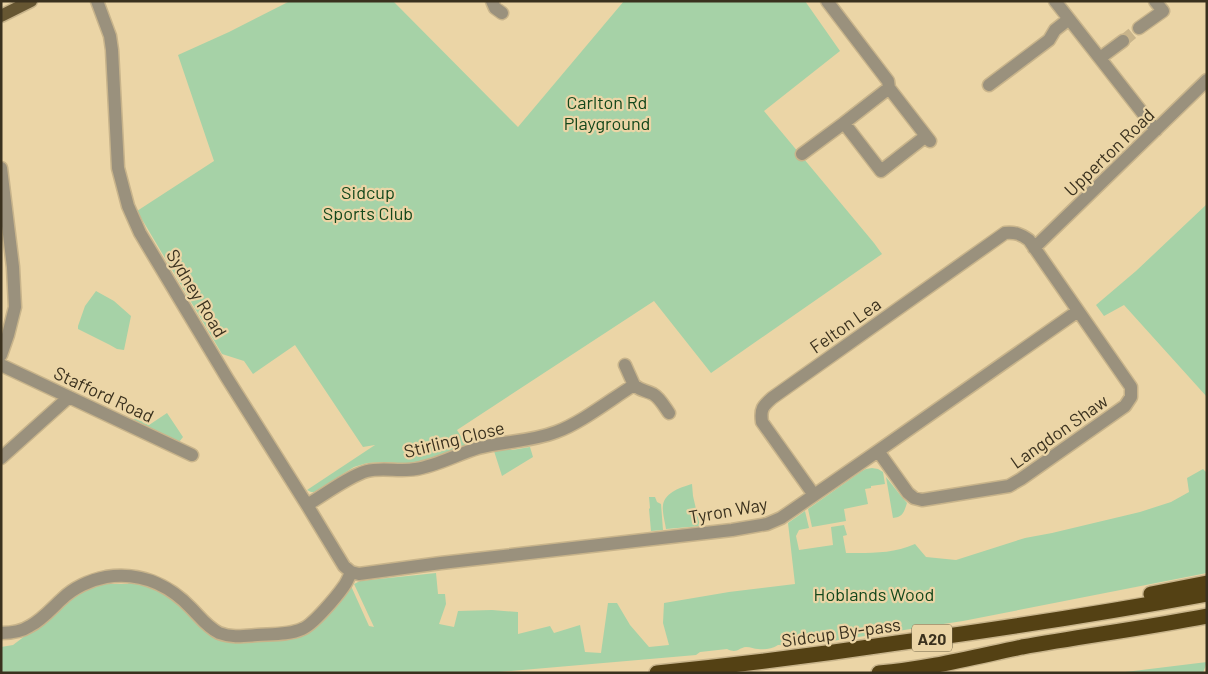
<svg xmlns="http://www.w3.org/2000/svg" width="1208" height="674" font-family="Barlow,sans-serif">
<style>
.green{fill:#a6d2a7}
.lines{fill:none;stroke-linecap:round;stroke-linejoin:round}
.minor-tunnel{stroke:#c8b48b;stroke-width:12;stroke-dasharray:12 6;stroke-linecap:butt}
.minor-casing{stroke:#c8b48b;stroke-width:15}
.major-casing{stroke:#c8b48b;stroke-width:15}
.highway-casing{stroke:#c8b48b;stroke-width:18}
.minor{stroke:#9a917d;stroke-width:12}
.major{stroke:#665632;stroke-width:12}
.highway{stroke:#544114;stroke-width:15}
.labels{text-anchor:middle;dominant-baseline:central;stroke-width:4.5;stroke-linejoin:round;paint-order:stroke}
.shield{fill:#ebd5a6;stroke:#6f6247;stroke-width:1}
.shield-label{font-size:16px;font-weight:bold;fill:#3a311e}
.park-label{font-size:18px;fill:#13471b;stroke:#ebd5a6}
.street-label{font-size:18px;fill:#3a311e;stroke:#ebd5a6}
</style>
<rect width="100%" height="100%" fill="#ebd5a6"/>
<!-- green -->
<path class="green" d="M290,1h103l125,126 106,-126h181l35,50 -76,60 110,132 8,11 -171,119 -57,-72 -197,129 10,16 -56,18 -26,-2 -18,1 -13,4 -40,25h-3l-4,-2 68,-45 -12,2 -68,-102 -42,29 -9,-13 -22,-7 -85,-143 77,-50 -36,-106 51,-23z
M1207,204v193l-83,-92 -20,11 -8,-11 40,-34z
M96,291l18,10 17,15 -7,34 -7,-1 -7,-4 -32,-16v-3l7,-20z
M167,413l16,24 -4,5h-3l-43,-21 2,-3 14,7z
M530,447l3,10 -31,19 -8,-25 14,-3 4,2z
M872,468l6,1 5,3 2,12 -14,2v2l-6,1 3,15 -24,5 2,12 -34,6 -4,-18 54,-38 4,-2z
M1203,469l4,4v100l-244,48 -144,22 -41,2c-6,4 -13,5 -20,4 -4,0 -7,-2 -12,-2 -8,1 -9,7 -19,2l-27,3 -4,3 -208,18h-487v-26l12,-2 33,-25 24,-23 34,-15 5,2h19l3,-4 36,12 45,42 84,3 55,-51 18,40 5,1 -20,-43 6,-3 76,-8 2,21h7l1,10 -7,20 15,3 4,-16 34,-1 26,2v22l32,-8 4,7 26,-8 5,27 16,1 7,-50h9l13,22 19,22 20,-2 -6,-22 1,-20 65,-11 66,-8 -7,-61 17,-12 4,17 -10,2 -3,6 3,14 34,-5 -2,-18 13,-2 3,10 -4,1 3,17c24,0 46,1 69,-9l11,13 30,3 69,-22 27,-5 88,-21 31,-10 18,-10 -2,-14z
M886,477l15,19 6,7c-3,9 -4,14 -14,15z
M692,484l1,12 7,30 -34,3c-1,-7 -4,-17 -3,-24 2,-13 19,-18 29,-21z
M649,497h6l2,5 4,2 2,26 -12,1 -2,-22 1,-1z
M1207,662l-4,11h-86z"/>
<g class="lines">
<!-- minor-tunnel -->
<path class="minor-tunnel" d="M1123,41l16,-13"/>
<!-- minor casing -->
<g class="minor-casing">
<path id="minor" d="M97,1l13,35 2,14 6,118 10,38 12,27 87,145 80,127 37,61 7,6
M492,1l3,7 7,5
M827,1l61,80 1,7 41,53
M1055,1l101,129
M1139,28l24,-17 -8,-10
M1100,58l23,-17
M989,85l60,-45 6,-10 14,-11
M844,123l45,-35
M802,154l42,-31 37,48 45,-35
M1,168l12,99 2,40 -7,28 -7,20
M1034,248l173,-168
M1,365l191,90
M625,365l9,20
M1,458l68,-61
M814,495l-52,-73c-2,-13 1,-16 10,-24l233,-165c10,-1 16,1 24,7l102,147v10l-6,9 -104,73 -12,7 -87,14 -8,-2 -6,-5 -30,-42
M307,505c17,-10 42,-29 60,-34 15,-4 33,1 49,-2 20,-3 42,-15 62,-21 26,-7 52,-6 78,-16 25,-9 54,-32 78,-47 7,6 11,5 19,9 7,4 11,12 16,19
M351,572l8,2 82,-11 291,-33 35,-6 14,-6 97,-67 200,-140
M1,633c10,0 20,-1 29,-7 12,-6 22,-18 32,-27 11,-11 28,-19 44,-22 33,-5 62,7 85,31 9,9 16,19 28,25 13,5 25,3 38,2 14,-1 32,0 45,-6 11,-4 35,-33 42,-43 3,-4 5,-9 7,-14"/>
</g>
<!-- major casing -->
<g class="major-casing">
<path id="major" d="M1,16l30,-15"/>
</g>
<!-- highway casing -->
<g class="highway-casing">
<path id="highway" d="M1151,594l56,-11
M657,673c80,-8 160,-18 240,-30 103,-14 207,-30 310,-49
M879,673c48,-4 95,-16 143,-26 61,-11 123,-19 185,-31"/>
</g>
<!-- minor -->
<use href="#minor" class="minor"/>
<!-- major -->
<use href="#major" class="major"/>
<!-- highway -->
<use href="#highway" class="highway"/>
</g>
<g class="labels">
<!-- shield labels -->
<rect class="shield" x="912" y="624.5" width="40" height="27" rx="4"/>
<g class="shield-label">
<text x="932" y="638">A20</text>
</g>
<!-- park labels -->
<g class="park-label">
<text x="607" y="102">Carlton Rd<tspan x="607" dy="21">Playground</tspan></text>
<text x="368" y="192">Sidcup<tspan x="368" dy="21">Sports Club</tspan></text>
<text x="874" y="594">Hoblands Wood</text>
</g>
<!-- street labels -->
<g class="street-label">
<text transform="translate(1109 152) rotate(-44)">Upperton Road</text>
<text transform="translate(197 293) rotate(59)">Sydney Road</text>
<text transform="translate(845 325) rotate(-35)">Felton Lea</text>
<text transform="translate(104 394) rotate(25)">Stafford Road</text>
<text transform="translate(1059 431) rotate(-35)">Langdon Shaw</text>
<text transform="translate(454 439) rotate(-14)">Stirling Close</text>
<text transform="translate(728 510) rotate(-10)">Tyron Way</text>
<text transform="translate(841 632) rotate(-8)">Sidcup By-pass</text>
</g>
</g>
<!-- border -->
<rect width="1208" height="674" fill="none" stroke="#3a311e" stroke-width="5"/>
</svg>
